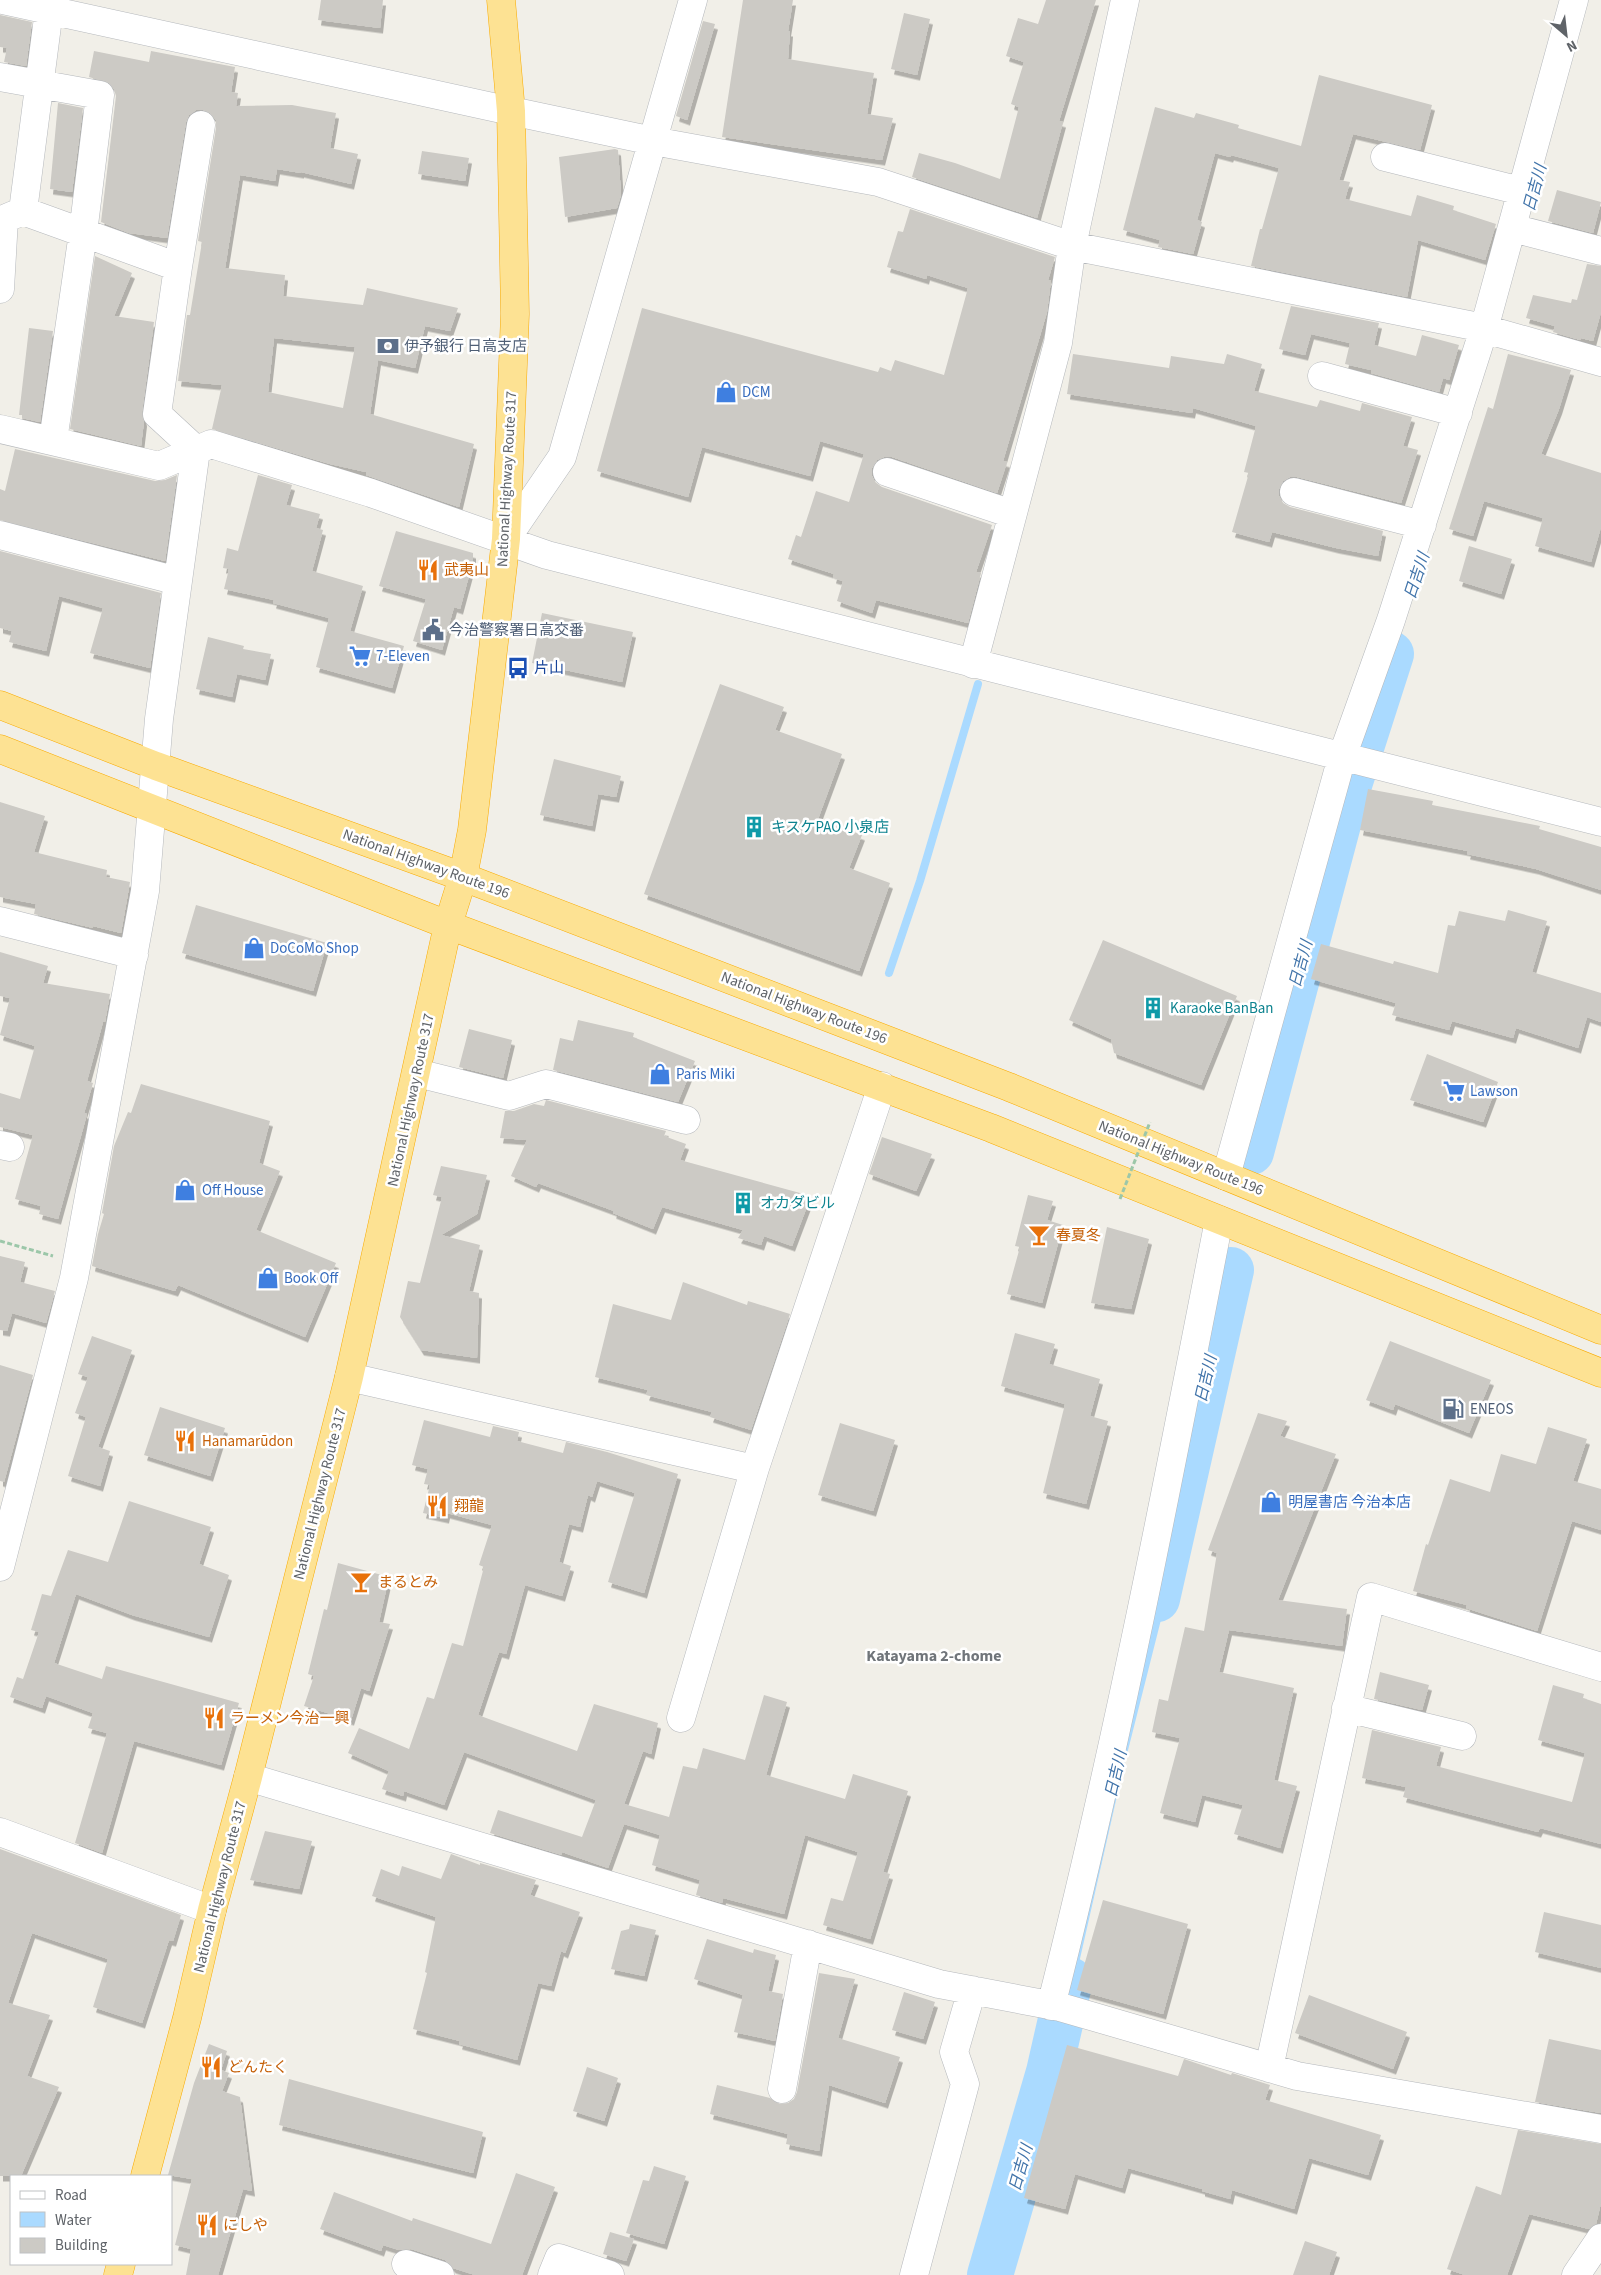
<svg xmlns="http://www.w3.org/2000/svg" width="1601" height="2275" font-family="'Source Sans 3','Noto Sans JP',sans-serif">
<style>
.water{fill:#aadaff}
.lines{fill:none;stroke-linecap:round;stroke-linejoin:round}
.stream{stroke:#aadaff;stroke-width:8}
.river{stroke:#aadaff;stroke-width:46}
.building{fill:#cccac5;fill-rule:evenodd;filter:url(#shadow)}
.minor-casing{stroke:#b5b8bc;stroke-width:29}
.highway-casing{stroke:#f9ab00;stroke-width:29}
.path{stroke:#9cc7a9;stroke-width:3;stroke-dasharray:5 2.5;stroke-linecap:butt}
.minor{stroke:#fff;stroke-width:28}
.highway{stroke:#fde293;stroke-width:28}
.path-bridge{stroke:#9cc7a9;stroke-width:3;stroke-dasharray:5 2.5;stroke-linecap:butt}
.labels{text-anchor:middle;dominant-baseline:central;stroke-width:5;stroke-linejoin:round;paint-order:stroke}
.service-label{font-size:15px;fill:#4e5e75;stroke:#fff;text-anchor:start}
.shop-label{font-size:15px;fill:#366cbe;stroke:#fff;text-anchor:start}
.street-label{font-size:15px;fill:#5f6368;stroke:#fff}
.food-label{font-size:15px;fill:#c56008;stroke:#fff;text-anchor:start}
.transit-label{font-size:15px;fill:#164399;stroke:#fff;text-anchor:start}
.culture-label{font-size:15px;fill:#0d838f;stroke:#fff;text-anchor:start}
.water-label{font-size:16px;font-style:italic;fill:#4174aa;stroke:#fff}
.neighbourhood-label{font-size:16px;font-weight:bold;fill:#70757a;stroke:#fff}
</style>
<defs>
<filter id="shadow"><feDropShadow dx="3" dy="5.5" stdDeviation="0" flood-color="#0004"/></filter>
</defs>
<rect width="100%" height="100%" fill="#f1efe8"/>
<!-- water -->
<path class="water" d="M1224,1299l12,2 -27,145 -42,150 -45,178 -43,189 -89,312h-10l67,-236 19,-58 88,-369z"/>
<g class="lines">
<!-- stream -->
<path class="stream" d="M889,973l31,-92 58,-197"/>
<!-- river -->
<path class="river" d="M1251,1152l95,-358 45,-140
M1157,1599l74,-329
M990,2275l59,-203 21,-92"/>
</g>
<!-- building -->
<path class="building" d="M321,0h62l-3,28 -62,-8z
M743,0h50l-5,31h2l-2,28 86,14 -7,41 26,4 -11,42 -160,-23z
M1046,0h50l-37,121 4,1 -26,96 -125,-41 7,-24 36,10 45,16 19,-72 -8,-3 13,-42 -18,-6 12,-38 20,6z
M904,13l26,6 -13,56 -26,-6z
M0,15l32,7 -6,44 -22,-4 3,-14 -7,-1z
M703,21l12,3 -28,96 -11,-4z
M94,51l55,11 2,-11 84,16 -4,25 7,1 -2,13 56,-1 44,8 -6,35 28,6 -7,30 -50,-12v1l-24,-4 -2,12 -35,-6 -15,93 60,7 -2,21 80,9 4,-17 91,20 -8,23 -25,-5 -10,42 -37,-8 -8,54 104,30 -15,63 -93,-32v-3l-36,-8 -118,-35 10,-44 -44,-4 9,-66h3l12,-73 -4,-1 18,-113v-8l-6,-7 -7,-3h-7l-7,5 -3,7 -19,116 -38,-5 -28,-11 15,-126 -2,-7 -5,-6 -20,-6zM274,338l81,9 -12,61 -75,-16z
M1319,75l113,30 -12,45 -67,-16 -14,46 11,2 -5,17 66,17 6,-21 37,11 -1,4 43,14 -11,36 -67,-20 -11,57 -156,-31 9,-37h2l17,-61 -48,-13 -1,2 -15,-4 -18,67 5,2 -9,32 -35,-7 2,-7 -37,-10 32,-123 39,11 2,-5 43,12 -1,3 63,18z
M58,103l25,5 -11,84 -22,-3z
M615,149l3,1 3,45 -4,13 -52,9 -6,-60z
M422,151l47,7 -4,23 -47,-7z
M1557,190l44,12 -8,31 -45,-12z
M910,209l145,48 -7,23h3l-4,32 -44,149 4,1 -10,31 -105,-36h-8l-7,3 -5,8v8l3,6 7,5 110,38 -16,47 5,1 -13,50 -92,-23 -4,13 -35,-12 6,-20 -10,-3 1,-4 -46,-15 8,-24 5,2 15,-46 33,11 15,-48 -44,-13 -10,35 -108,-29 -14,50 -91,-26 45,-163 236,64 2,-5 11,4 4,-11 49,15 24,-87 -41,-13 -1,4 -39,-12 11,-36 5,1z
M95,256l37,17 -18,43 40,6 -12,90 2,9 -3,25 -71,-17z
M1587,264l14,2v46l-8,29 -12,-3 -1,2 -27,-8 2,-6 -29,-8 7,-23 38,8 1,-4 5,1z
M1291,306l88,17 -5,22 42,11 6,-21 37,10 -10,35 -6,-2 -4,14 -68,-19v-3l-26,-6 5,-21 -39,-9 -6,21 -26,-6z
M29,328l24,3 -13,91 -18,-4v-3h-3z
M1073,354l96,14 2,-12 53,8 3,-10 35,10 -8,27 63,16 3,-7 40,11 2,-8 50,14 -9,29 15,4 -17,53 -104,-26h-7l-7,4 -4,8v7l4,7 7,4 93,24 -5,25 -42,-8 -64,-16 -3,10 -37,-10 17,-59 -5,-1 12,-46 -63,-18 -1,5 -125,-19z
M1508,354l63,16 -12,39 -18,45 60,19v54l-10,35 -56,-16 8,-28 -59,-17 -11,35 -24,-7 39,-122 5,2z
M15,449l140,32 10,-1 12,-5 -12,86 -165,-41v-31l5,2z
M258,475l34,10 -6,20 34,9 -4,14 7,2 -11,41 51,15 -13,45 54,15 -12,42 -76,-21 13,-49 -56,-15 1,-3 -50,-11 5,-20 -6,-1 4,-20 11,3z
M396,531l77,22v8l-13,48 -6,-2 -12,43 -29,-9 13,-42 -47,-13z
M1469,546l43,13 -11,35 -42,-13z
M0,551l161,42 -11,75 -60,-15 13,-45 -44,-12 -13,55 -37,-9 3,-11 -12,-3z
M542,613l91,19 -11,50 -90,-19z
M208,637l36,9 -1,3 28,5 -6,26 -28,-6 -5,23 -36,-8z
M720,684l64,23 -9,23 67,24 -24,65 44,16 -13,33 41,15 -31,88 -215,-77z
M554,759l67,17 -5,21 -18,-3 -6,32 -52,-11z
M1368,789l65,12 -1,4 108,21 -1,3 62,18v43l-65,-21 -69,-15 1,-3 -108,-21z
M0,802l45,14 -11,36 73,18 -1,7 24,5 -9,51 -28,-7v2l-59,-14 2,-10 -36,-7z
M196,905l131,38 -14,48 -131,-38z
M1508,910l39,11 -15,51 69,21v29l-14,-5 -9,31 -62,-20 -3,10 -61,-17 -3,9 -57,-15 4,-12 -85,-24 10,-35 72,20 1,-3 44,12 10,-48 7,1 4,-15 46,10z
M1103,940l134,56 -36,89 -87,-32 -3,-14 -42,-19z
M0,952l48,14 -5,17 67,11 -5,28h-2l-16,59 6,2 -9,30 3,1 -29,105 -19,-5 2,-8 -26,-7 18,-64 -33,-8v-34l20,6 15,-53 -35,-11 10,-37 -10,-2z
M578,1020l56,13 -1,4 62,24 -17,41 -125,-32 7,-32 13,3z
M469,1029l43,11 -9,38 -44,-11z
M1427,1054l71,28 -15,40 -73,-22z
M141,1084l129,37 -11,42 21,8 -24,59 80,33 -31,74 -127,-52 -3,6 -83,-25 6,-32 6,-20 -2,-1 12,-67 14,-34 3,1z
M546,1100l120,31 -2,5 22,8 -6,16 131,36 -19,50 -28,-10 -3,9 -23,-7 5,-8 -81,-23 -9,22 -40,-16 1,-2 -76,-28 -2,4 -25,-11 16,-36 -27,-2 5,-27h9l20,-7 10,2z
M882,1137l50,17 -16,37 -47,-17z
M441,1166l46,9 -10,39 -36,21 39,10 -11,46 10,2 -2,65 -56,-8 -21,-33 8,-36 12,2 22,-86 -9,-2z
M1028,1195l25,6 -6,19 16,5 -21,78 -35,-9 13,-47 -5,-1z
M1107,1227l42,12 -18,70 -40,-6z
M0,1256l25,6 -5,20 35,9 -9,32 -34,-10 -5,18 -7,-1z
M683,1282l64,23 1,-4 42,13 -39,116 -41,-13 2,-5 -66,-17 2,-5 -53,-13 18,-73 58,16z
M1015,1333l40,11 -6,20 51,15 -10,37 18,5 -22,83 -43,-11 22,-89 -64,-18z
M92,1336l40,14 -34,97 12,4 -10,35 -32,-10 18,-59 -11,-4 13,-36 -10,-3z
M1390,1341l101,39 -22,53 -74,-29 -2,6 -27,-10z
M0,1365l33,10 -29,107 -4,-1z
M160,1407l65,21 -15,48 -66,-21z
M1258,1413l29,8 -7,15 56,18 -58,146 69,9 -5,37 -113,-16 -10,42 75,16 -20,92 23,6 -17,62 -46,-14 9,-29 -41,-10 -7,27 -35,-9 20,-75 -28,-6 7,-33 9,2 17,-74 19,4 13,-78 -9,-3z
M424,1420l66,17 3,-11 26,6 -2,9 46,12 3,-11 41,10 71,22 -34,119 -36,-11 27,-89 -38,-12 -5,16 -4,-2 -8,32 -11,-3 -10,38 12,4 -9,30 -37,-11 -19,69 -7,-2 -21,63 99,36 17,-47 64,19 -7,31 -8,-3 -19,53 45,13 14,-51 14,3 6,-21 42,12 19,-65 23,7 -21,73 79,24 8,-25 55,17 -25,81 7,2 -20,65 -47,-14 8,-27 12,3 15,-49 -53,-17 -21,79 -61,-16 -1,5 -26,-8 4,-15 -48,-15 8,-30 -36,-11 -16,44 -46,-16v3l-72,-22 8,-23 84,27 14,-37 -132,-48 -20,53 -40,-14 -1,5 -21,-7 7,-18 -41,-18 11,-25 50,21 18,-52 7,2 18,-56 11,3 21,-79 -5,-2 13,-40 -45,-12 -1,5 -23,-5 7,-28 -6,-1 4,-15 -16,-4z
M840,1423l55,17 -22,71 -55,-16z
M1548,1427l39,12 -14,42 28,8v41l-29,-9 -35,110 -71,-23 1,-3 -54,-14 13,-47 2,1 22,-66 40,13 11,-38 35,10z
M129,1501l82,26 -12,37 30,11 -20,62 -77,-22 -56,-21 -22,69 48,16 4,-13 133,37 -18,62 -87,-24 -32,112 -27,-10 32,-110 -19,-5 5,-15 -47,-17 -4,12 -32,-11 7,-20 6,2 16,-47 -8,-2 11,-36 9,2 17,-46 40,12z
M338,1563l51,14 -10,45 11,2 -21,67 -8,-3 -10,32 -47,-14 10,-30 -6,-2 16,-65 3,1z
M1380,1672l49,13 -7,25 -48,-11z
M1553,1685l31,9 -1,4 18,6v140l-61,-16 -2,4 -135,-35 3,-10 -44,-9 10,-48 69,17 -5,19 136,36 13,-49 -47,-13z
M265,1831l47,10 -13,48 -49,-9z
M0,1849l181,66 -8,26 -4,-1 -27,83 -49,-16 15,-48 -76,-26 -24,70 42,12 -23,61 32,11 -38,89h-21z
M451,1854l29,11v-2l56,17 -6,15 50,17 -15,41 -4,-2 -10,35 -13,-3 -21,77 -58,-16 1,-3 -47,-12 14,-56 -2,-1 11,-55 -64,-21 9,-27 18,7 3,-10 39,13z
M1103,1900l85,24 -25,90 -86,-24z
M1544,1912l57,13v43l-66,-16z
M630,1924l26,6 -12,46 -33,-7 10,-38 8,-2z
M707,1939l46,14 1,-4 22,6 -8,36 15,3 -8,47 -41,-9 9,-37 -49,-16z
M819,1973l36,6 -17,59 62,19 -15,46 -56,-18 -10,66 -33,-7 2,-10 -78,-20 7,-29 53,13 10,6 8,-1 6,-4 3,-7z
M904,1992l31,10 -12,37 -31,-9z
M1309,1995l98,37 -14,37 -98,-36z
M1549,2039l52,11v63l-66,-11z
M209,2044l18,7 -6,19 8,3 -7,18 18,6 12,94 -9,-2 -25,86h-32l5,-26 -16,-4 17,-66 -24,-4 26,-92z
M1067,2045l111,31 6,-17 47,16 1,-2 38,12 -5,15 116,35 -13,40 -59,-17 -15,51 -62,-19 -2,9 -28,-8v-2l-74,-21 -6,20 -47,-14 -10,35 -41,-11z
M587,2067l31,11 -14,43 -31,-10z
M289,2079l194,53 -10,41 -194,-48z
M1518,2130l83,14v59l-5,21 -7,5 -60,-15 -22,61h-42l-18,-6 29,-83 25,9z
M654,2166l32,10 -22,68 -38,-11 17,-53 6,1z
M516,2173l39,14 -33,88h-47l-22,-7 -8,-8 -34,-11 -12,1 -16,-5 -2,6 -61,-22 14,-37 78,29 1,-3 78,26z
M610,2232l24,7 -8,22 -23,-7z
M1305,2241l32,11 -8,23h-36z"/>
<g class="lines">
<!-- minor casing -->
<g class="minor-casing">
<path id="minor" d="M3,0l508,111 142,30 225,41 194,64 402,80 127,36
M0,77l100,18 -17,138 -30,208
M1385,157l136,34
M1512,228l89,23
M178,267l23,-142
M0,289l4,-70 19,-8 26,-201
M1322,376l136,37
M0,429l159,37 52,-22 160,49 176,62 1054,267
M887,472l125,42
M1294,492l128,33
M0,535l178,46
M506,539l56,-82 131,-457
M973,664l85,-321 14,-97 53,-246
M0,921l134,34
M417,1073l92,23 37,-12 140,36
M0,1145l10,2
M1226,1176l116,-419 49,-137 93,-291 90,-329
M349,1377l396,90 10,1 -74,250
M755,1468l127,-382
M0,1567l74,-289 71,-387 14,-172 37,-269 -39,-36 21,-147 -155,-56
M1346,1708l116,28
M248,1777l691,207 121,23 237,69 304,53
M0,1832l212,78
M1051,2006c66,-260 117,-523 168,-786
M1269,2068l102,-471 230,70
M782,2089l26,-145
M406,2264l34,11
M552,2275l7,-17 51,17
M914,2275l51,-191 -11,-32 18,-62
M1576,2275l25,-37"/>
</g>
<!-- highway casing -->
<g class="highway-casing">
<path id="highway" d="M0,705l156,61 307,111 546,210 592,243
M0,749l448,176 543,203 610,245
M145,2176l42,-158 25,-108 36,-133 101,-400 99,-452 15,-48 9,-47 34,-291 9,-225 -4,-203 -10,-111
M118,2275l3,-11"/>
</g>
<!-- path -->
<path class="path" d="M0,1241l53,15"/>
<!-- minor -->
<use href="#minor" class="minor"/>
<!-- highway -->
<use href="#highway" class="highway"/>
<!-- path-bridge -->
<path class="path-bridge" d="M1120,1199l30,-77"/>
</g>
<!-- icons -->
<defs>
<g id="bank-bare" transform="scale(1.725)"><path d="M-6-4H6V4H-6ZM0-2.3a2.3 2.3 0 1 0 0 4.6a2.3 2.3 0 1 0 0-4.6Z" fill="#5c6f8a" stroke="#fff" stroke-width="2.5" paint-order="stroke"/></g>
<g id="shop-bare" transform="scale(1.725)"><path d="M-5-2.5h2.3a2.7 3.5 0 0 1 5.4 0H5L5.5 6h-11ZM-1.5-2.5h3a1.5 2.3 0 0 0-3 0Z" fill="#3f7fe0" stroke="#fff" stroke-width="2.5" paint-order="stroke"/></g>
<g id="restaurant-bare" transform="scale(1.725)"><path d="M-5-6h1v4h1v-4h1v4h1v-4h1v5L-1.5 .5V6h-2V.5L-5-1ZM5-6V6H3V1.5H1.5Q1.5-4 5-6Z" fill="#e8710a" stroke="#fff" stroke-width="2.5" paint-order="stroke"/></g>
<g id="civic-bare" transform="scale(1.725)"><path d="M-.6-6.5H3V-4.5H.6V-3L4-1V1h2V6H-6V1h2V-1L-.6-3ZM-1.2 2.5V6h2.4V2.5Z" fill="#5c6f8a" stroke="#fff" stroke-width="2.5" paint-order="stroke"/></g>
<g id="supermarket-bare" transform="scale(1.725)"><path d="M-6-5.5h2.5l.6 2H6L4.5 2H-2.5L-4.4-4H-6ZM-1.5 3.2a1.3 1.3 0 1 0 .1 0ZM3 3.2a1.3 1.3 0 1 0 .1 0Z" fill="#3f7fe0" stroke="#fff" stroke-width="2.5" paint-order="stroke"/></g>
<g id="bus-bare" transform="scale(1.725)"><path d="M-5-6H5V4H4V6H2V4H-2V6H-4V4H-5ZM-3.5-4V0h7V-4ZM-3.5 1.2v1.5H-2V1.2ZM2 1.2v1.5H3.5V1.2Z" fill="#1a4fb4" stroke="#fff" stroke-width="2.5" paint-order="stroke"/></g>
<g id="building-bare" transform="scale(1.725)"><path d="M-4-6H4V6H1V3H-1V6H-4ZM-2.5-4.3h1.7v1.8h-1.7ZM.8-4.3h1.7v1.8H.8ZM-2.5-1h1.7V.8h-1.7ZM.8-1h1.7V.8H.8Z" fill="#0f9aa8" stroke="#fff" stroke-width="2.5" paint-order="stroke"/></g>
<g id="bar-bare" transform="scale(1.725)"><path d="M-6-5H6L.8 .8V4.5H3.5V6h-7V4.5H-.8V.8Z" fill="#e8710a" stroke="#fff" stroke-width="2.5" paint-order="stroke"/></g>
<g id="fuel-bare" transform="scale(1.725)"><path d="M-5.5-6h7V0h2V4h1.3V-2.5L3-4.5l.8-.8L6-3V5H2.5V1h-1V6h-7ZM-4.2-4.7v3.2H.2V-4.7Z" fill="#5c6f8a" stroke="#fff" stroke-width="2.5" paint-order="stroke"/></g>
</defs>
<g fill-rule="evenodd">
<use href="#bank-bare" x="388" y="346"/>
<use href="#shop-bare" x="726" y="392"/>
<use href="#restaurant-bare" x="428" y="570"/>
<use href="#civic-bare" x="433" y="630"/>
<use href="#supermarket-bare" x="360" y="656"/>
<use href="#bus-bare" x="518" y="668"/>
<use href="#building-bare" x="754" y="827"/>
<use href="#shop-bare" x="254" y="948"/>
<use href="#building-bare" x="1153" y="1008"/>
<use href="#shop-bare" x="660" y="1074"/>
<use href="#supermarket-bare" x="1454" y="1091"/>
<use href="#shop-bare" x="185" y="1190"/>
<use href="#building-bare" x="743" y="1203"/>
<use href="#bar-bare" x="1039" y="1235"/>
<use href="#shop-bare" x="268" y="1278"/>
<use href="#fuel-bare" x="1453" y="1409"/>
<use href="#restaurant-bare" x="185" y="1441"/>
<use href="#shop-bare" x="1271" y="1502"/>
<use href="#restaurant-bare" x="437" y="1506"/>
<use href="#bar-bare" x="361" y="1582"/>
<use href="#restaurant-bare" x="214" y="1718"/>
<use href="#restaurant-bare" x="211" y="2067"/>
<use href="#restaurant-bare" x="207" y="2225"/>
</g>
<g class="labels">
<!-- service labels -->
<g class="service-label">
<text x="404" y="346">伊予銀行 日高支店</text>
<text x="449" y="630">今治警察署日高交番</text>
<text x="1470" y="1409">ENEOS</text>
</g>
<!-- shop labels -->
<g class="shop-label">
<text x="742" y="392">DCM</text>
<text x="376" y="656">7-Eleven</text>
<text x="270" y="948">DoCoMo Shop</text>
<text x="676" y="1074">Paris Miki</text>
<text x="1470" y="1091">Lawson</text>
<text x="202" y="1190">Off House</text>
<text x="284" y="1278">Book Off</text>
<text x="1288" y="1502">明屋書店 今治本店</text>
</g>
<!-- street labels -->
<g class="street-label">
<text transform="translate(507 479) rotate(-87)">National Highway Route 317</text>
<text transform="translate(426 864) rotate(20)">National Highway Route 196</text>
<text transform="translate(804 1008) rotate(21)">National Highway Route 196</text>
<text transform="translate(411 1100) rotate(-78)">National Highway Route 317</text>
<text transform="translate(1181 1158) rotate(22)">National Highway Route 196</text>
<text transform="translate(320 1494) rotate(-76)">National Highway Route 317</text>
<text transform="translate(220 1887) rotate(-76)">National Highway Route 317</text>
</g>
<!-- food labels -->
<g class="food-label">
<text x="444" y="570">武夷山</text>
<text x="1056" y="1235">春夏冬</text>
<text x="202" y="1441">Hanamarūdon</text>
<text x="454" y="1506">翔龍</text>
<text x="378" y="1582">まるとみ</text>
<text x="230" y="1718">ラーメン今治一興</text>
<text x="228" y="2067">どんたく</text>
<text x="223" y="2225">にしや</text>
</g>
<!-- transit labels -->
<g class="transit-label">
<text x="534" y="668">片山</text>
</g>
<!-- culture labels -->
<g class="culture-label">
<text x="771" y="827">キスケPAO 小泉店</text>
<text x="1170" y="1008">Karaoke BanBan</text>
<text x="760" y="1203">オカダビル</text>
</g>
<!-- water labels -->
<g class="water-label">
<text transform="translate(1535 188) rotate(-75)">日吉川</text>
<text transform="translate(1417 576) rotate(-72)">日吉川</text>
<text transform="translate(1301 964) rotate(-75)">日吉川</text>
<text transform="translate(1206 1379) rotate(-77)">日吉川</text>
<text transform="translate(1116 1774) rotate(-77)">日吉川</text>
<text transform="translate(1021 2168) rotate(-74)">日吉川</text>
</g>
<!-- neighbourhood labels -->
<g class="neighbourhood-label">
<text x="934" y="1656">Katayama 2-chome</text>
</g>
</g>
<!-- legend -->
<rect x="10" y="2175" width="162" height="90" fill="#ffffff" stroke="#bfc1c3"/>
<rect x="20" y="2191" width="25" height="8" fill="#ffffff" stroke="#bfc1c3"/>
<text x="55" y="2200" font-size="15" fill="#5f6368">Road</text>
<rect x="20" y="2212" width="25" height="15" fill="#aadaff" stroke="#bfc1c3"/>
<text x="55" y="2225" font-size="15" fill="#5f6368">Water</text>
<rect x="20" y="2238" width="25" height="15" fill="#cccac5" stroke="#bfc1c3"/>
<text x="55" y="2250" font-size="15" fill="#5f6368">Building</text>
<!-- north arrow -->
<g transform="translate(1566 35) rotate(152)" stroke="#ffffff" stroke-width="4" paint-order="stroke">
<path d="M0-4L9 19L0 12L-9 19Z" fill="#5f6368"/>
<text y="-8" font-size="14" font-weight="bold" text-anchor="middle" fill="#5f6368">N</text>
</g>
</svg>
